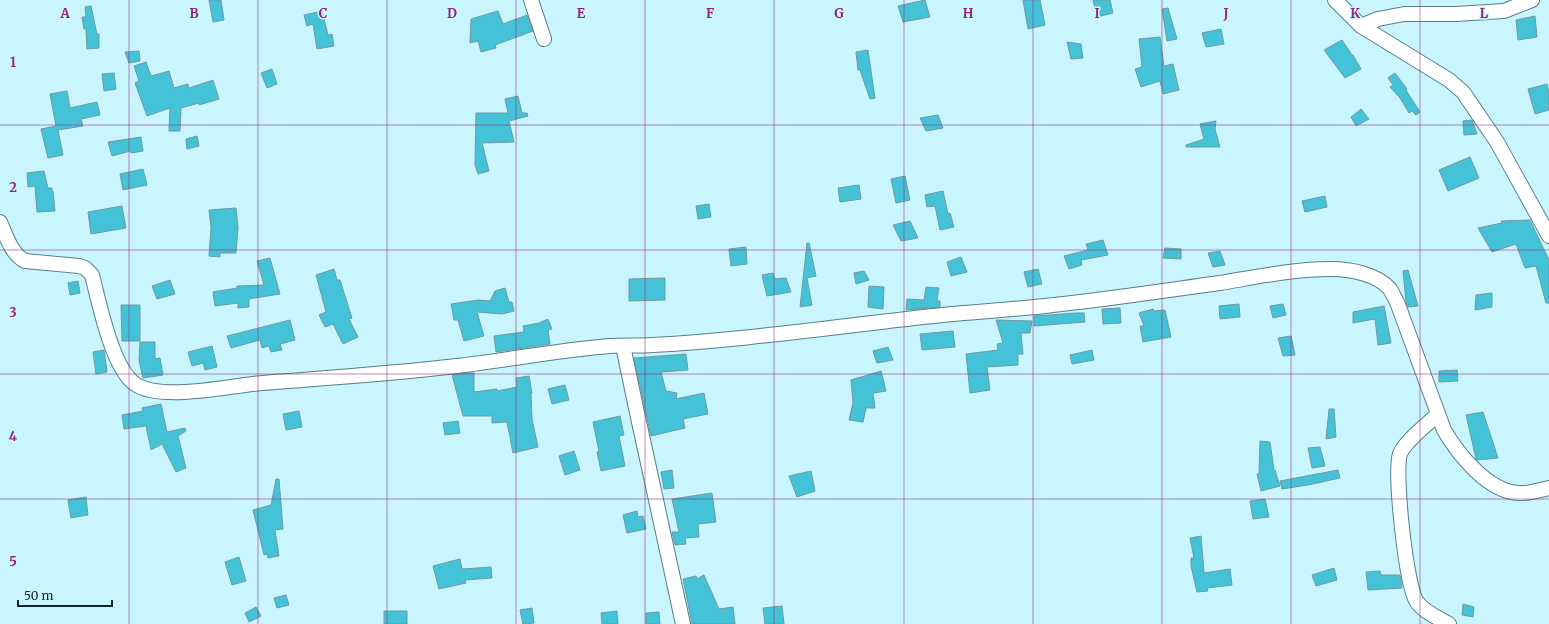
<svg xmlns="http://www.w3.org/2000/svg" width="1549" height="624" font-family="Merriweather,serif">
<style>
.building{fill:#44c3d8;stroke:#6f99a1}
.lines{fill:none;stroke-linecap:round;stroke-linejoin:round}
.minor-casing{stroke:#557e86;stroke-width:16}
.minor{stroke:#fff;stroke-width:14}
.grid{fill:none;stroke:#992079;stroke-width:1;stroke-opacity:0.55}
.grid-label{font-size:13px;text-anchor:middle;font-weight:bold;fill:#992079;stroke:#c9f6fe;stroke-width:3;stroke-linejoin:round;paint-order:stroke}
</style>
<rect width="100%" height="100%" fill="#c9f6fe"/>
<!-- building -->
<path class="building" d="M209,0h12l3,20 -11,2z
M925,0l5,17 -27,5 -5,-16z
M1023,0h17l5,25 -17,4z
M1093,0h17l3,13 -16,4z
M91,6l6,28h2v14l-12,1 -1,-20h-2l-2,-12h4l-1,-10z
M1168,8l9,31 -10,2 -5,-32z
M322,11l6,24 4,-1 2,12 -17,3 -4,-25 -6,2 -3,-11z
M498,11l5,13 24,-9 6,16 -38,14 1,3 -15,4 -3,-11 -8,2 1,-24z
M1535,16l2,21 -19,3 -2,-20z
M1221,29l3,15 -18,3 -4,-14z
M1160,37l4,29 9,-2 6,26 -16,4 -3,-13 -19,6 -6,-18 7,-2 -3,-28z
M1342,40l10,15h1l8,14 -16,9 -21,-28z
M1067,42l14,2 2,14 -12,1z
M868,50l7,48 -5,1 -10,-29h-2l-2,-18z
M139,51l1,10 -11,2 -4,-11z
M146,62l5,14 18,-5 5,17 14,-4 1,4 24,-8 6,19 -20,6v-2l-18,5 -1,23h-11l1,-23 -23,8 -12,-33 4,-2 -5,-15z
M272,69l5,15 -10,4 -6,-15z
M114,73l2,16 -12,2 -2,-17z
M1395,73l12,16 -1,1 14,22 -4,3 -4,-4 -3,2 -9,-15 -10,-11 3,-2 -5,-7z
M1547,84l2,9v17l-14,4 -7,-25z
M67,91l3,17 27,-6 3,13 -19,4 2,7 -25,4 5,25 -15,3 -7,-29 15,-3 -6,-32z
M518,96l4,17h5l1,3 -19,5 5,21 -32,1 7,28 -11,3 -3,-9 1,-52h32l-3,-14z
M1361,109l8,10 -13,7 -5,-9z
M938,115l5,13 -17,3 -6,-13z
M1472,120l5,14 -13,1 -1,-14z
M1216,121l-1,8 5,18h-34v-2l18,-6 -4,-15z
M197,136l2,10 -12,3 -1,-10z
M141,137l2,14 -12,2 -1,-2 -18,5 -4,-14z
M1470,157l9,21 -31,13 -9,-21z
M143,169l4,16 -24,5 -3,-16z
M44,171l4,17h4v3h1l2,20 -18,1 -2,-26 -7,1 -1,-14z
M905,176l5,24 -14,3 -5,-24z
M859,185l2,14 -21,3 -2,-14z
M943,191l5,23 2,-1 4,14 -14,3 -5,-24 -8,1 -2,-12z
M1325,196l2,11 -22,5 -3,-11z
M709,204l2,13 -13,2 -2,-13z
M122,206l4,22 -35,6 -3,-22z
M236,208l2,19 -2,26h-16v4l-11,-1 2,-29 -2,-17z
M1530,220l19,40v43h-3l-10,-37 -11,2 -9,-24 -24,8 -14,-24 24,-5 -1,-2z
M910,221l8,17 -17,3 -8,-16z
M1103,240l5,15 -27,5 1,5 -13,4 -5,-13 24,-6 -2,-6z
M807,243h2l7,33 -9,2 5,27 -12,2z
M746,247l1,17 -16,2 -2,-17z
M1165,248l16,1v10l-18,-1z
M1220,251l5,14 -12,2 -5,-14z
M961,257l6,15 -16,4 -4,-14z
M270,258l10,36 -31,5v8l-11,1v-5l-23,3 -2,-14 24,-4v-2l27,-1 -7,-24z
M334,269l3,11h3l12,38 -3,1 9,18 -15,7 -10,-20 -8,3 -6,-12 7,-3 -10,-37z
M1038,269l4,15 -14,3 -4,-15z
M1408,270l10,36 -10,1 -2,-5 -3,-31z
M864,271l5,9 -13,4 -2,-11z
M773,273l2,6 11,-1 5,14 -24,4 -5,-21z
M665,278v22l-36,1v-22z
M170,280l5,14 -18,5 -5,-13z
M78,281l2,12 -10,2 -2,-12z
M869,286l15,1 -1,22 -15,-2z
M926,287l13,1 -2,13h3v6l-34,3 1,-11 17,1z
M505,288l4,14h3l2,9 -12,3 -25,-2 7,24 -20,5 -6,-21h-4l-3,-16 27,-4 12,1 5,-10z
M1492,293v14l-17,3 1,-15z
M1239,304l1,13 -20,2 -1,-13z
M1283,304l3,11 -13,3 -3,-12z
M121,305h19v36h-18z
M1384,306l7,37 -13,2 -3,-26 -22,4v-11z
M1120,308l1,15 -18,1 -1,-15z
M1153,309l1,2 11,-1 6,27 -28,5 -3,-16h4l-5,-13z
M1076,313h8l1,9 -51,4v-10z
M548,319l4,10 -4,1 2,14 -54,8 -2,-16 30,-4 -1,-6 16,-3z
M290,320l5,20 -15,4 2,6 -11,2 -2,-6 -7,2 -2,-8 -29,8 -4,-12z
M996,320l36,1 -2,12h-9l2,21h-5v11l-31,2 3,23 -20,3 -4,-39 32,-4 -1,-6 6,-1z
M953,331l2,16 -33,3 -2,-16z
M1291,336l4,19 -12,1 -5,-18z
M140,342h15v17l5,-1 3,17 -20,3 -4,-18z
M212,346l5,21 -12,3 -2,-7 -11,3 -4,-14z
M888,347l5,13 -16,3 -4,-12z
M104,350l3,22 -11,2 -3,-22z
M1092,350l2,10 -22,4 -2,-9z
M686,354l2,16 -27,2 5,19 11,2 -1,6 28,-6 4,21 -25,5 2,9 -34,8 -17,-78z
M1457,370l1,11 -19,1v-11z
M881,371l5,20 -13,2 2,15h-9l-3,14 -14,-2 4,-17 -2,-23z
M467,373h7v19l23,-3v2l20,-4 -1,-9 13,-2 3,17h-1l1,26 6,28 -25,6 -6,-31 -15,1v-7h-29l-11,-41z
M565,385l4,15 -17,4 -4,-15z
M161,404l6,28 18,-4 1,3 -8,5 8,32 -10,4 -14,-28 -11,6 -5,-24 -22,3 -2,-14 21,-4 -1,-3z
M1329,409h5l2,28 -10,2z
M299,411l3,16 -16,3 -3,-16z
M1483,412l15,46 -21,2 -1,-1 -10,-44z
M620,416l4,19 -5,1 6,30 -24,5 -4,-19h2l-6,-30z
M458,421l2,12 -15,2 -2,-12z
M1260,441l10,1 4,28h1l5,16 -19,5 -4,-17h2z
M1320,447l5,19 -13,2 -4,-20z
M574,451l6,19 -15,5 -6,-19z
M672,470l2,18 -10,1 -3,-17z
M1338,470l2,8 -32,7 -26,4 -2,-8z
M811,471l4,20 -18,6 -8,-21z
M276,479h3l4,50 -8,1 4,26 -11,2 -1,-4 -3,1 -11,-45 18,-5z
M712,493l4,29 -18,2 1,13 -14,1 1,6 -11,1 -3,-13h7l-7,-33z
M86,497l2,18 -17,3 -3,-18z
M1265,499l4,18 -16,2 -3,-18z
M637,511l1,6 5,-1 3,13 -19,4 -4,-18z
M1201,536l3,37 26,-4 2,16 -25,3 1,3 -11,1 -6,-26v-8h3l-4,-20z
M239,557l7,24 -14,4 -7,-23z
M460,559l2,10 29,-2 1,11 -27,2 1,3 -27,6 -6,-23z
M1334,568l3,12 -21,6 -4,-11z
M1380,571l1,4h19l2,13 -34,2 -2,-18z
M704,575l15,34 14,-2 2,17h-43l-9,-45 13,-3 1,3z
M286,595l3,10 -12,3 -3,-10z
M1463,604l11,3 -1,10 -11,-2z
M782,606l2,18h-19l-2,-16z
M256,607l5,9 -12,6 -4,-9z
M532,608l2,15 -11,1 -3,-14z
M384,611h23v13h-23z
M617,611l1,13h-16l-1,-11z
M659,612l1,12h-14v-11z"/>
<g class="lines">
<!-- minor casing -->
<g class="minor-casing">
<path id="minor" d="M531,0l13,39
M1335,0l26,26 88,54 14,12 34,50 52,94
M1361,26l17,-7 26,-5h52l48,-3 28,-11
M0,222c6,13 11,32 25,39l54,5 6,2 7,7c7,27 20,93 43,109 25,17 89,3 118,0 16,-2 33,-3 49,-4 52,-4 103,-8 155,-14 51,-6 102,-16 153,-20 14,-1 28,0 43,-1 93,-5 186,-19 280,-29 37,-4 75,-6 112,-10 58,-6 117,-15 175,-23 36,-6 74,-14 111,-14 19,0 46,5 59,20 1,2 6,11 7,13l47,128c14,24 44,62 75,63 10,1 20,-3 30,-5
M623,346l13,62 47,216
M1438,414c-11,11 -33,27 -38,40 -6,18 6,133 17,148 7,10 21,16 32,22"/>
</g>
<!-- minor -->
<use href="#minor" class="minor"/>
</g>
<!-- grid -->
<path class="grid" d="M129,0v624M258,0v624M387,0v624M516,0v624M645,0v624M774,0v624M904,0v624M1033,0v624M1162,0v624M1291,0v624M1420,0v624M0,125h1549M0,250h1549M0,374h1549M0,499h1549"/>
<g class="grid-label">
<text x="65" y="18">A</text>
<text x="194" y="18">B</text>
<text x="323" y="18">C</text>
<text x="452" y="18">D</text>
<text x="581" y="18">E</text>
<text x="710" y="18">F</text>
<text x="839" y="18">G</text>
<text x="968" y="18">H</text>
<text x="1097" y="18">I</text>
<text x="1226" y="18">J</text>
<text x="1355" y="18">K</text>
<text x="1484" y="18">L</text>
<text x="13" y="67">1</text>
<text x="13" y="192">2</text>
<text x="13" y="317">3</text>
<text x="13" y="441">4</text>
<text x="13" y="566">5</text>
</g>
<!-- scale -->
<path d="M18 600v6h94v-6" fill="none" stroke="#132427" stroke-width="2"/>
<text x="24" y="600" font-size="12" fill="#132427" stroke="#c9f6fe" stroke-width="3" paint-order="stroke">50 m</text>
</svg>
